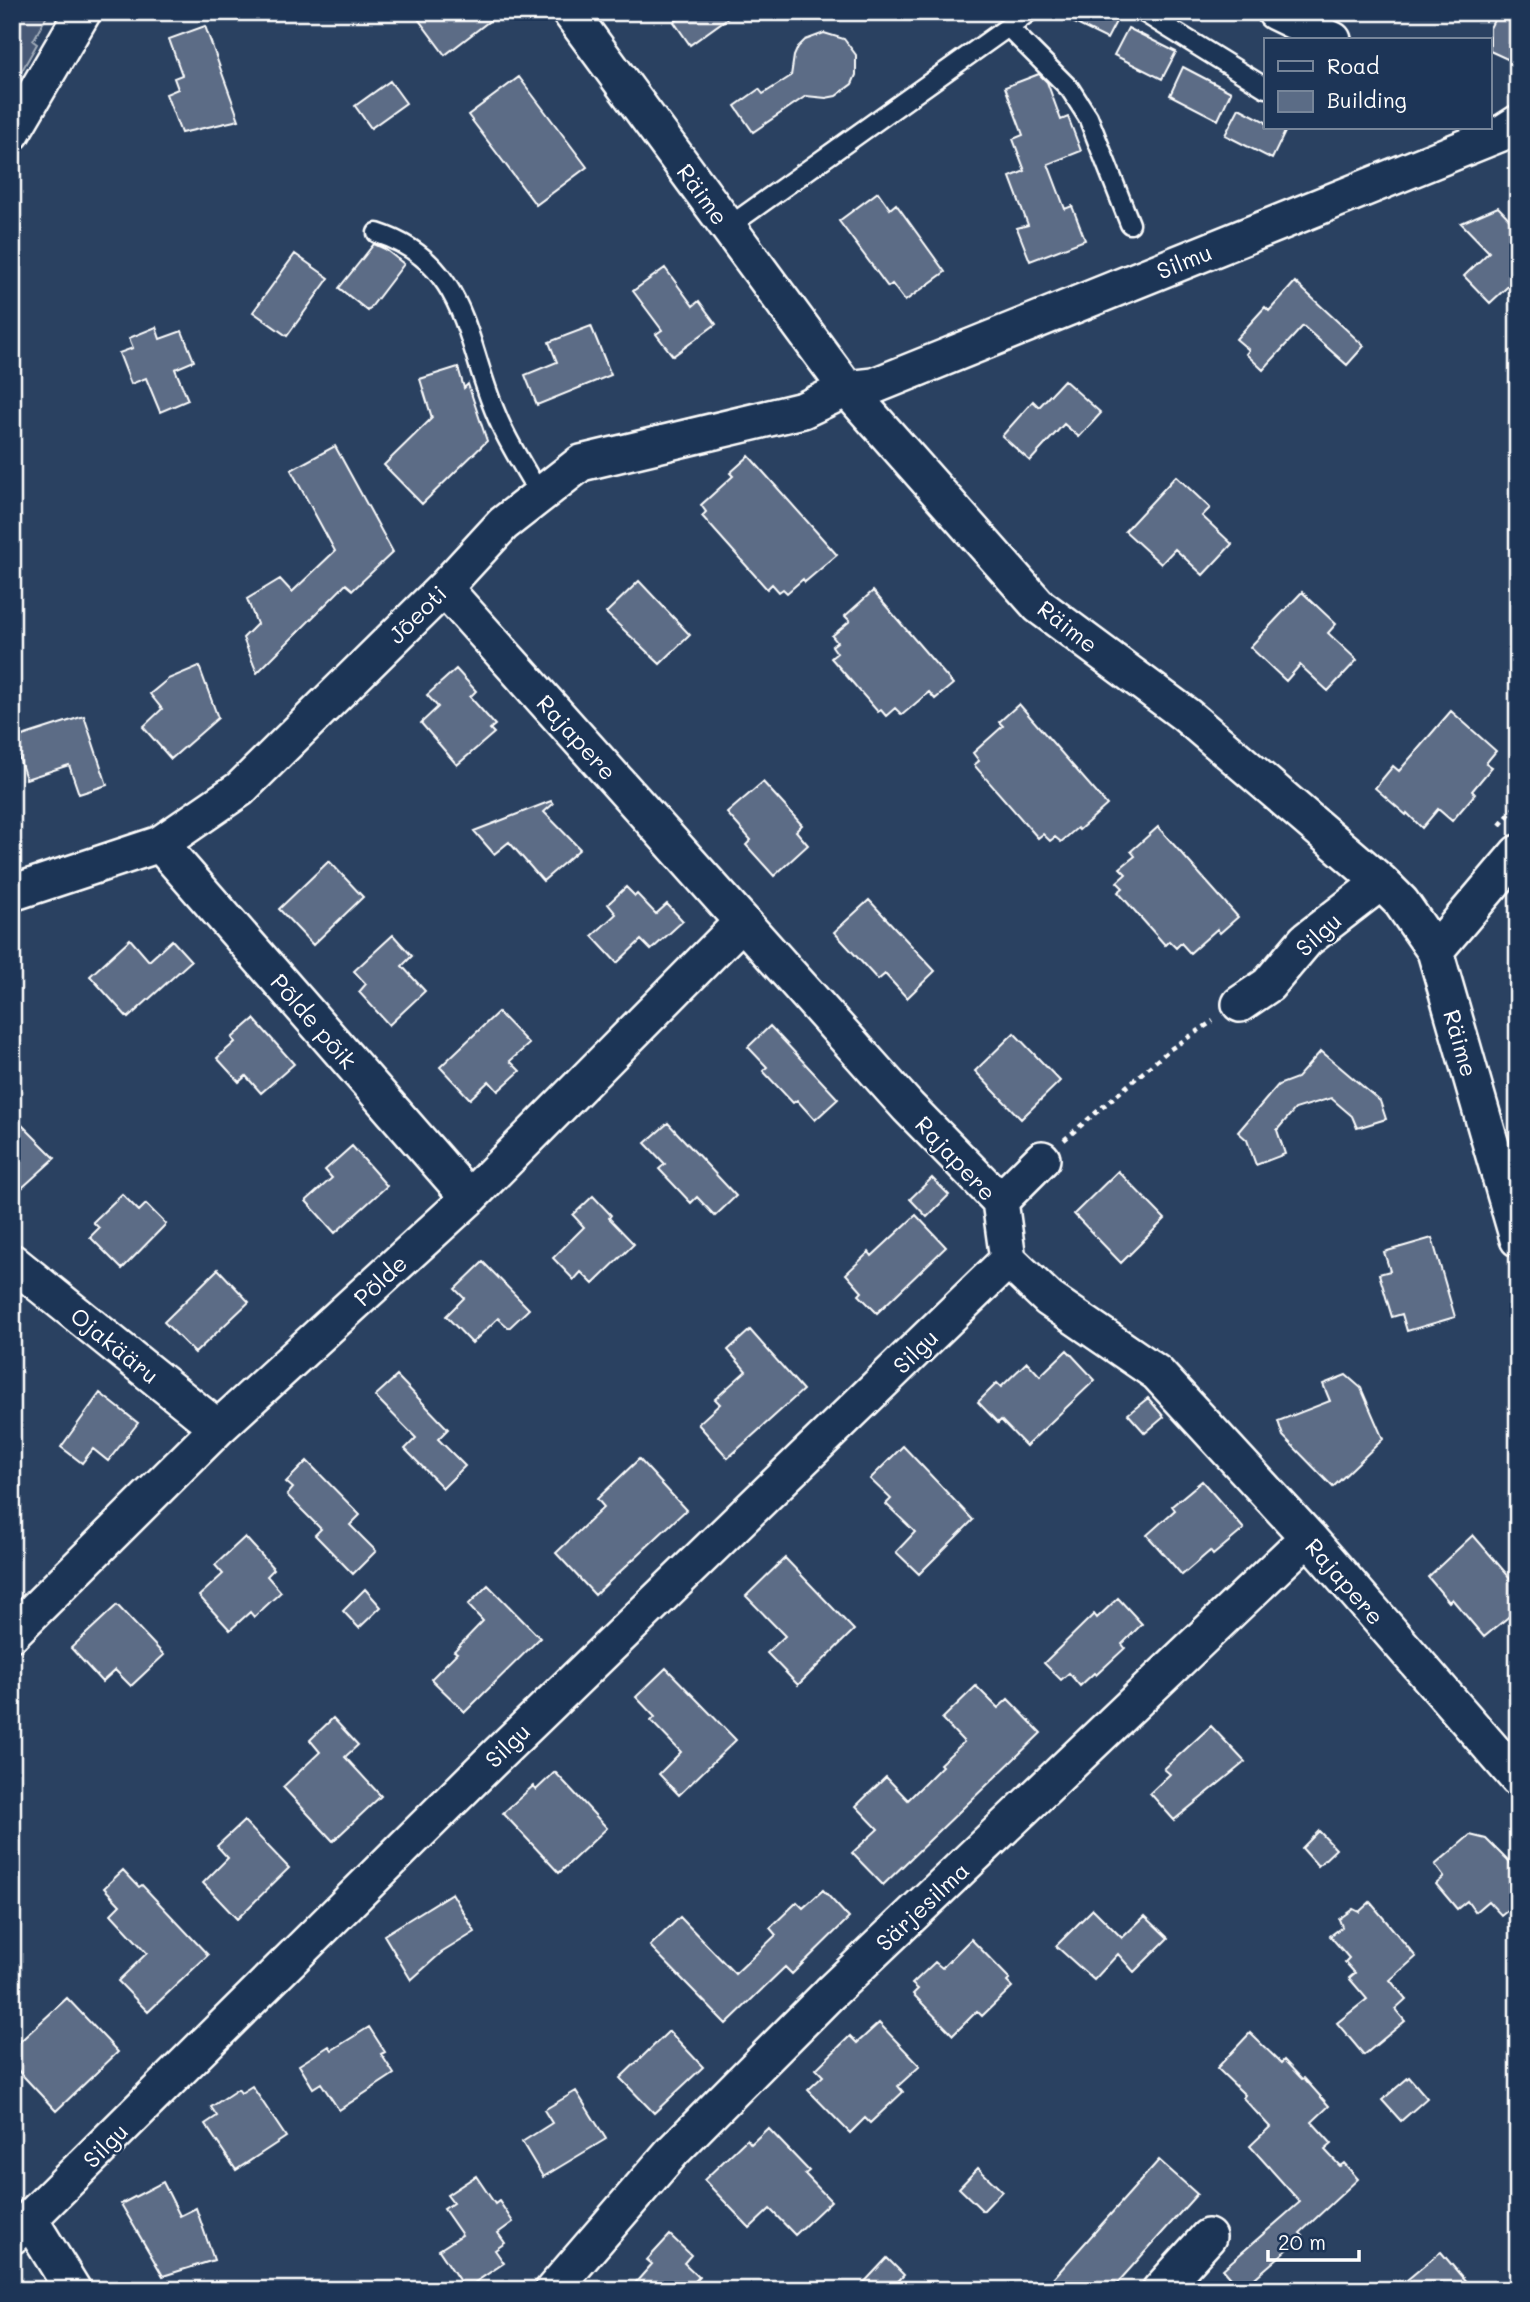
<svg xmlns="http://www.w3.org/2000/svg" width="1530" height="2302" font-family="Mali,sans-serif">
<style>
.green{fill:#465975;stroke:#a2acba;stroke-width:2}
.building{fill:#5b6c86;stroke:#fff;stroke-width:2}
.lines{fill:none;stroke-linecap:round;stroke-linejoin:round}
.service-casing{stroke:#fff;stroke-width:23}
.minor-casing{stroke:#fff;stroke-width:40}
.path{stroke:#fff;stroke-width:4.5;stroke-dasharray:5 5;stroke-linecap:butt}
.service{stroke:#1d3557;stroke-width:18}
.minor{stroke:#1d3557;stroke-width:35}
.labels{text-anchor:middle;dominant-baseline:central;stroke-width:5;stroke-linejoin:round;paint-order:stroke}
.street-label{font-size:23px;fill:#fff;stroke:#1d3557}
</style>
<rect width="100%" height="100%" fill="#2a4161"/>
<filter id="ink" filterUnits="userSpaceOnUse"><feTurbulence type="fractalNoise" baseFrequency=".0143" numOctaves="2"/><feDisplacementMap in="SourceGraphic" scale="14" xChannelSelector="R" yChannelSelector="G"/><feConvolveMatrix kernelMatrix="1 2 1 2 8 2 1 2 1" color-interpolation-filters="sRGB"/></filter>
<g filter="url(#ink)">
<!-- green -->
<path class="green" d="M12,12h37l-16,29 4,3 -25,44z"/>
<!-- building -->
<path class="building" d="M413,12h88l-56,43z
M688,12h48l-46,33 -16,-23z
M1052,12h69l-14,27z
M1498,12h20v52l-28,-13v-23z
M205,26l34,94 -58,13 -15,-39 12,-5 -4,-11 8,-3 -13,-36z
M1128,28l48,24 -14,27 -48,-24z
M824,33l20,6 12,16v20l-4,9 -16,12 -10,2 -20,-2 -53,36 -18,-26 24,-17 4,5 28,-18 3,-20 4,-9 7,-7z
M1183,67l48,25 -13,28 -48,-25z
M1039,74l8,8 14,38 7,-3 13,34 -33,13 17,45 7,-3 13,34 -55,21 -13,-33 11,-3 -18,-48 15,-6 -12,-32 10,-4 -18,-48z
M519,77l68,90 -51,38 -68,-90z
M390,81l16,22 -35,25 -16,-22z
M1239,108l27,14v6h11l8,4 -13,27 -47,-24z
M878,192l12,17 6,-5 49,68 -40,29 -13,-17 -4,3 -49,-66z
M1498,207l20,21v49l-28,26 -26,-27 25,-24 -28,-29z
M374,244l11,5 19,15 -36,47 -29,-23z
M295,254l34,24 -42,58 -34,-24z
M665,268l28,38 6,-5 17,23 -43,32 -17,-22 6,-4 -29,-39z
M1295,282l69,64 -17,19 -44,-39 -40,44 -17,-16 3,-4 -13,-11 29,-32 4,4z
M591,326l20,49 -74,30 -12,-30 32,-13 -8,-20z
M156,327l4,12 22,-8 12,30 -19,8 13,31 -28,12 -14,-34 -15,6 -12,-31 14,-5 -4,-10z
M458,367l6,21 4,-4 19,57 -65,63 -38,-39 48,-47 -12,-39z
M1064,380l37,33 -22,24 -15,-13 -34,37 -28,-25 31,-35 6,6z
M335,446l58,106 -40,38 -7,-6 -89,89 -14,-35 14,-14 -10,-25 33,-20 12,13 43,-41 -44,-81z
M749,456l88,99 -32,27 -2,-3 -16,14 -4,-4 -4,3 -7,-8 -5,5 -65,-73 4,-4 -5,-7 32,-29 -3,-3z
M1176,476l34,32 -8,8 30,28 -29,31 -28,-26 -14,15 -36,-33z
M639,581l51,54 -30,29 -54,-51z
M873,591l80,93 -18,15 -6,-7 -27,23 -7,-7 -9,8 -5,-6 -3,2 -47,-54 6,-5 -5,-7 5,-4 -5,-6 18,-15 -5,-5z
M1302,592l34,32 -8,9 29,27 -29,31 -28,-26 -14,16 -36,-34z
M199,666l19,52 -47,41 -28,-32 19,-18 -12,-15 18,-15z
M456,669l20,22 -6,6 25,28 -5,4 4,4 -37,32 -36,-42 17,-16 -11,-12z
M1019,704l88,101 -28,25 -2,-2 -16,14 -6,-5 -5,4 -7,-7 -5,4 -64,-73 5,-4 -6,-8 30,-27 -4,-4z
M1451,711l45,40 -10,12 6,4 -20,24 3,3 -23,27 -14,-12 -16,19 -15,-15 -1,2 -31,-27 18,-22 6,5z
M84,716l23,69 -28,9 -10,-29 -43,14 -13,-40z
M763,782l39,43 -6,6 12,14 -34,31 -28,-31 5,-5 -24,-27z
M551,801l2,3 -9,8 36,37 -37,32 -34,-39 -15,12 -20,-23z
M1158,827l80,90 -18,16 -3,-4 -27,24 -9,-10 -5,5 -7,-7 -4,4 -47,-53 5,-4 -6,-6 9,-8 -6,-6 15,-12 -4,-5z
M329,861l34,36 -50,48 -34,-36z
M626,887l9,9 2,-2 19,20 11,-10 16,17 -32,29 -10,-10 -24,23 -25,-27 24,-22 -8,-10z
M869,900l66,71 -28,27 -22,-24 -7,6 -44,-48z
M393,935l19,21 -10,10 23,25 -36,34 -30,-33 7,-8 -12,-13z
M130,939l19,22 23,-21 19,21 -63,57 -38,-42z
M498,1012l31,32 -19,17 10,10 -22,20 -9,-10 -19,18 -30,-32z
M254,1019l40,45 -33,29 -15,-17 -7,6 -22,-24 18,-16 -3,-4z
M770,1026l68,73 -23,21 -18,-20 -4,3 -30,-32 4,-4 -19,-20z
M1014,1033l46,48 -39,38 -46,-48z
M1321,1051l59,50 6,18 -29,9 -5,-12 -21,-18 -36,11 -18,21 8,24 -29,11 -9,-25 -9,-8 40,-47 19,-7z
M12,1115l43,43 -43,39z
M668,1123l68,73 -21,20 -18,-19 -6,6 -32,-34 6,-5 -20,-21z
M352,1146l35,40 -52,47 -29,-32 26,-23 -7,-8z
M1118,1171l47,48 -44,44 -47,-49z
M932,1178l17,17 -22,22 -17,-18z
M122,1194l17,17 7,-7 20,20 -44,45 -32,-32 9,-9 -6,-6z
M593,1196l18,19 -2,3 25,26 -41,40 -12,-12 -7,8 -21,-22 31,-31 -11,-12z
M916,1215l30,32 -69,66 -18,-18 3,-3 -16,-18 23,-22 3,4z
M1432,1238l23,79 -48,14 -5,-17 -10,3 -13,-43 11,-3 -6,-19z
M483,1262l46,47 -20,19 -11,-10 -26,25 -26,-27 18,-18 -9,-9z
M218,1269l31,33 -54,51 -31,-31z
M750,1330l53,60 -75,68 -30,-34 22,-20 -5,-5 31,-28 -18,-21z
M1067,1350l28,30 -69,66 -25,-26 -3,3 -20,-21 19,-19 4,4 26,-25 13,14z
M1346,1375l15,13 22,51 -50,48 -50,-51 -5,-15 52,-20 -7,-17z
M397,1376l51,53 -10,10 27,27 -22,22 -38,-39 11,-11 -41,-42z
M100,1393l38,30 -30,38 -15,-12 -11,14 -21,-16z
M1148,1398l16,19 -19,16 -17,-19z
M903,1446l70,74 -54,54 -23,-22 19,-20 -29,-28 5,-5 -21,-20z
M639,1459l47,51 -91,85 -39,-42 48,-46 -7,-8z
M307,1461l53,54 -10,10 26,26 -23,23 -38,-39 6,-6 -34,-34 6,-7 -7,-6z
M1202,1481l42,48 -31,26 -3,-4 -28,24 -35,-40 28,-25 -3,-4z
M1473,1535l45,52v22l-34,28 -32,-38 -3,3 -21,-25z
M245,1537l29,32 -7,7 14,16 -27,25 -4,-5 -20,18 -31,-34 24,-22 -8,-9z
M785,1558l69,72 -56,55 -31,-32 18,-17 -39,-40z
M488,1585l52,53 -75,74 -34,-33 26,-26 -3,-2 29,-30 -15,-16z
M365,1589l16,18 -22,21 -16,-17z
M1118,1598l24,26 -20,20 3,4 -29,27 -2,-2 -14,13 -11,-13 -8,7 -17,-17 50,-49 3,4z
M117,1605l47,50 -33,31 -16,-16 -13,12 -31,-34z
M666,1668l70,72 -57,55 -20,-21 22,-22 -30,-31 4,-4 -19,-20z
M976,1686l22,22 10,-9 33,34 -158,152 -31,-32 26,-24 -22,-23 30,-29 22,23 34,-34 -2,-2 24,-22 -22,-23z
M333,1718l25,27 -13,12 36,39 -48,45 -50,-54 37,-35 -10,-12z
M1211,1726l34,36 -71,58 -24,-27 20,-19 -6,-5z
M555,1772l52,56 -48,45 -56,-60 30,-27 3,4z
M244,1821l45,47 -52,51 -34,-36 25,-25 -11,-12z
M1319,1831l17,18 -18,17 -16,-18z
M1470,1835l16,4 32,32v30l-17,14 -13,-14 -13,11 -8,-11 -10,8 -21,-25 8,-7 -9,-12z
M123,1870l16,17 3,-2 66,70 -60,57 -30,-31 29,-28 -36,-39 9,-9 -16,-17z
M823,1890l26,28 -57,56 -7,-7 -59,57 -76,-78 30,-29 55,57 41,-39 -6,-7 27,-26 6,6z
M452,1893l23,39 -34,21 -30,27 -27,-45z
M1370,1902l46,55 -26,23 16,19 -11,10 10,12 -41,34 -27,-32 30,-24 -18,-21 6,-5 -10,-11 4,-4 -19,-22 12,-9 -3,-8 14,-10 6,3z
M1093,1909l29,29 23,-22 23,22 -34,34 -16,-18 -24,26 -38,-34z
M971,1939l39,40 -3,3 5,5 -30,29 -5,-5 -24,24 -40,-41 5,-5 -6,-5 23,-22 7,6z
M67,1998l51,54 -62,59 -44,-47v-15z
M879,2023l41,43 -22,20 5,6 -33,31 -5,-5 -15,15 -42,-43 15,-14 -7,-7 34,-33 7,7z
M369,2027l16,25 -4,2 13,20 -55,36 -18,-27 -8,5 -14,-23 30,-19 3,4z
M669,2031l34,36 -49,46 -34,-35z
M1250,2033l31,30 3,-3 18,19 2,-1 25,28 -17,16 20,22 -7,6 15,16 4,-3 14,16 -58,54 3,3 -62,54 -18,-21 77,-67 -50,-56 20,-19 -27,-29 2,-3 -28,-27z
M1409,2077l18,21 -26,23 -19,-21z
M252,2086l34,51 -50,33 -31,-46 12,-8 -6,-9 27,-18 3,4z
M576,2091l30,48 -63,38 -21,-35 30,-19 -8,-13z
M768,2128l41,43 -4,3 26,27 -36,34 -25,-26 -20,19 -46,-48 43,-41 4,5z
M1159,2160l38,34 -86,96h-68z
M978,2168l24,23 -19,20 -24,-23z
M476,2176l19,28 4,-3 14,21 -15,11 7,10 -10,7 9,13 -39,26 -26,-39 23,-15 -18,-26 9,-6 -6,-8z
M163,2182l17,34 16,-8 18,52 -51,16 -42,-72z
M670,2235l21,20 -7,8 15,14 -12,13h-58l23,-26 -5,-4z
M1441,2252l32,38h-78l43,-36z
M887,2258l17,17 -14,15h-33z"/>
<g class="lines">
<!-- service casing -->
<g class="service-casing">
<path id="service" d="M1143,12l123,76
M1009,28l61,61 18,28 42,107
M728,227l301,-215
M377,233c90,29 88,108 119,181 11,28 29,55 44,81"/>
</g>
<!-- minor casing -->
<g class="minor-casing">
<path id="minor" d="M570,12l277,377 192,217 147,109 195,167 20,20 34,49 83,288
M1275,12l58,28
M12,133l71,-121
M444,588l464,519 92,94 8,59 41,39 108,74 151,164 210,242
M160,844l309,354
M12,893l148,-49 80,-55 204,-201 59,-64 78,-61 222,-53 44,-21 27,-3 630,-254 14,-9
M1435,951l83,-98
M1240,1004l28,-19 38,-45 75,-58
M1000,1201l42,-42
M12,1262l206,166
M12,1633l206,-205 251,-230 273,-276
M30,2220l43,70
M12,2236l478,-474 518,-502
M553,2290l119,-138 158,-159 478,-456
M1160,2290l48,-53"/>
</g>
<!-- path -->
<path class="path" d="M1500,825l18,-21
M1064,1140l105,-90 44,-29"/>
<!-- service -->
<use href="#service" class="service"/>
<!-- minor -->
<use href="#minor" class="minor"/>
</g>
</g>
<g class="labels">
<!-- street labels -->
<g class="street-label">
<text transform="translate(703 194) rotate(54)">Räime</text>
<text transform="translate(1184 261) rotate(-22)">Silmu</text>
<text transform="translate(417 614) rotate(-45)">Jõeoti</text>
<text transform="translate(1068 626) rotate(38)">Räime</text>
<text transform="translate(577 737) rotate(48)">Rajapere</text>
<text transform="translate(1318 934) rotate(-42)">Silgu</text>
<text transform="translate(314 1021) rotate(49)">Põlde põik</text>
<text transform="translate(1461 1043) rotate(74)">Räime</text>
<text transform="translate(956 1158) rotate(47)">Rajapere</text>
<text transform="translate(380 1280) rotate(-43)">Põlde</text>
<text transform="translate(115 1345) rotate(39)">Ojakääru</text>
<text transform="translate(915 1351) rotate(-44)">Silgu</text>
<text transform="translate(1345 1581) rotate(49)">Rajapere</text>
<text transform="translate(507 1745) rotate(-44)">Silgu</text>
<text transform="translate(922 1906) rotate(-43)">Särjesilma</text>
<text transform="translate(105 2145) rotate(-45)">Silgu</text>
</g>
</g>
<!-- margin -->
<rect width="1530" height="2302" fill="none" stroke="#1d3557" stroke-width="42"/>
<rect x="21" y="21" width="1488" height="2260" fill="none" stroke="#fff" stroke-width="2.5" filter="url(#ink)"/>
<!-- legend -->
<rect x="1264" y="38" width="228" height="91" fill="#1d3557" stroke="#77869a" stroke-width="2"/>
<rect x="1278" y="61" width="35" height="10" fill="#1d3557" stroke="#77869a" stroke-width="2"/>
<text x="1327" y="74" font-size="21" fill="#ffffff">Road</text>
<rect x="1278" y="91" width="35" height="21" fill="#5b6c86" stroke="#77869a" stroke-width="2"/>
<text x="1327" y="108" font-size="21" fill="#ffffff">Building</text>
<!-- scale -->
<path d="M1268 2250v10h91v-10" fill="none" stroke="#ffffff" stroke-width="3.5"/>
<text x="1278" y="2250" font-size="21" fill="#ffffff" stroke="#1d3557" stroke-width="5" paint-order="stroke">20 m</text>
</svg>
